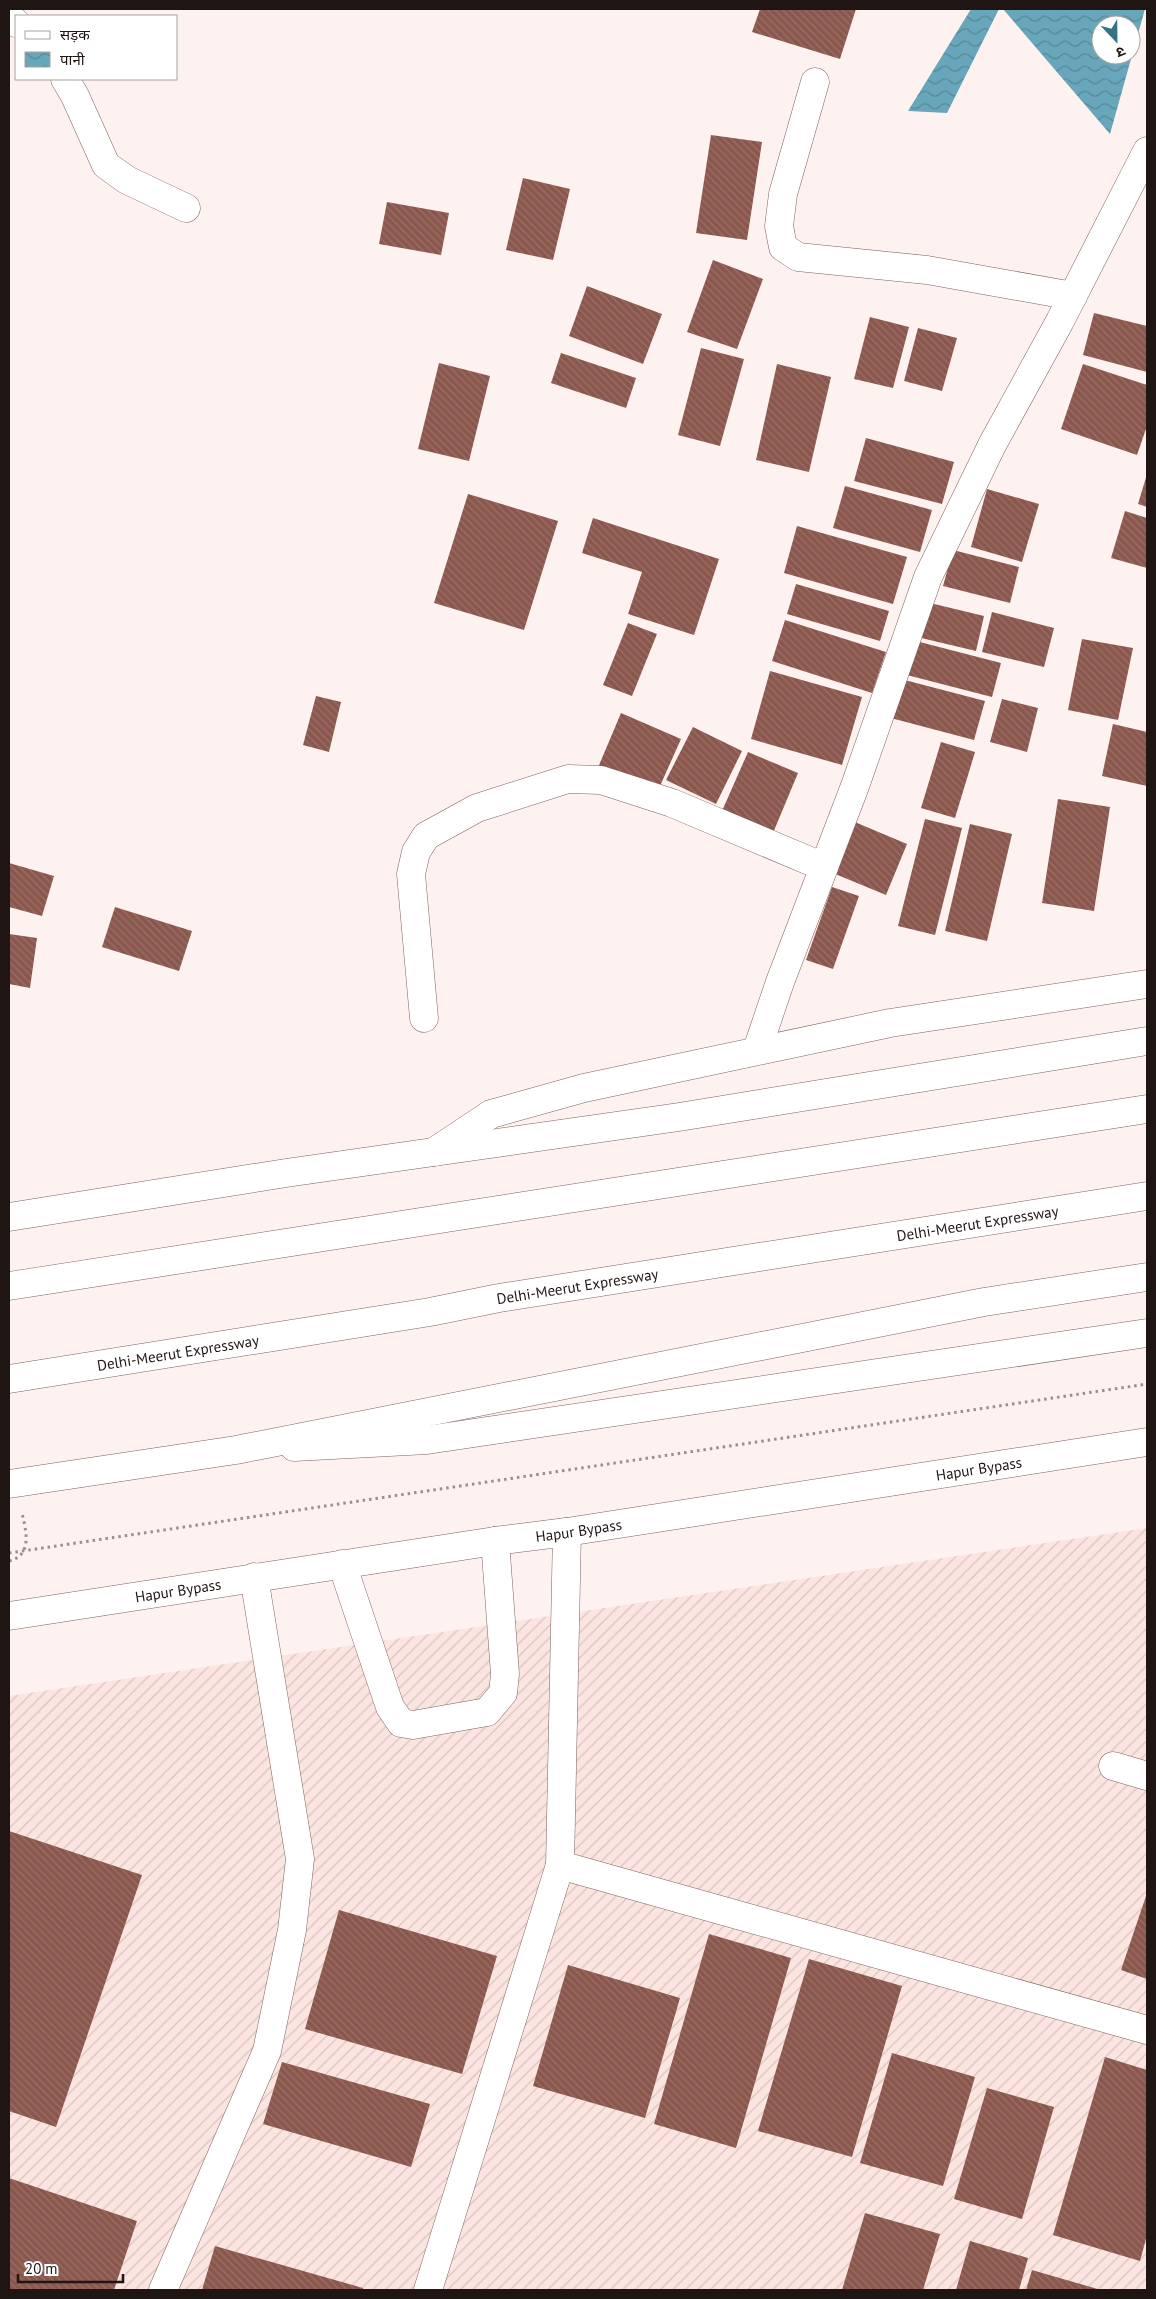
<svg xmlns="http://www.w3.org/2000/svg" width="1156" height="2299" font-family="'PT Sans','Noto Sans Devanagari',sans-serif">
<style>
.industrial{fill:url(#industrial-furrows)}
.water{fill:url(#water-waves);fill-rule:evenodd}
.building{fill:url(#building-back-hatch)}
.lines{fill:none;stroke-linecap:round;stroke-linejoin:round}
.minor-casing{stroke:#7c635e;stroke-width:29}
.highway-casing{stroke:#7c635e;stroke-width:29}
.path{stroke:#9a8f8d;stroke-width:3;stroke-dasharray:2.5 4;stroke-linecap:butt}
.minor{stroke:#fff;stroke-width:28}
.highway{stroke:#fff;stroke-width:28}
.labels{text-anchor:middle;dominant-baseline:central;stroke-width:4.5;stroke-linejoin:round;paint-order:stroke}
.street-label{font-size:15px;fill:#1f1513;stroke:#fff}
</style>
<defs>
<pattern id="industrial-furrows" width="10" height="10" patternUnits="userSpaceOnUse" patternTransform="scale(1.25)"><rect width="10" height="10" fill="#fce5e0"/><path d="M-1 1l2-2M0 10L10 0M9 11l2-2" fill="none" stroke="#d8c4bf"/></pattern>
<pattern id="water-waves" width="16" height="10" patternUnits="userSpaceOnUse" patternTransform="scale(1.25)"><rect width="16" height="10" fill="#68a7bb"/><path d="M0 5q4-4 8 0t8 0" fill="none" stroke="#558797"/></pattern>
<pattern id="building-back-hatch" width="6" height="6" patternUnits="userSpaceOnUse" patternTransform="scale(1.25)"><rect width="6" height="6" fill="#8b574d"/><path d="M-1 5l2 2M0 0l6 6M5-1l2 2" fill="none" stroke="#977068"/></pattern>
</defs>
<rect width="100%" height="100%" fill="#fef2f0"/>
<!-- industrial -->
<path class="industrial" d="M1147,1528v762h-1138v-594z"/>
<!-- water -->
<path class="water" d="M971,9h28l-52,104 -39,-2z
M1003,9h142l-35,125zM1101,25h30v30h-30z"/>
<!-- building -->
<path class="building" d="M760,9h96l-16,50 -88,-27z
M711,135l51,7 -15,98 -51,-7z
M523,178l47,11 -17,71 -47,-10z
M387,202l62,11 -8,42 -62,-11z
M713,260l50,19 -26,70 -50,-17z
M587,286l75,28 -19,50 -74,-28z
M1094,313l53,13v46l-64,-17z
M870,317l39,10 -16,61 -39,-9z
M918,328l39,10 -15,53 -38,-10z
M701,348l43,11 -24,87 -42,-11z
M561,353l75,25 -10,30 -75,-25z
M439,363l51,13 -21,85 -51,-12z
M777,364l54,13 -22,95 -53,-12z
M1083,364l64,21v41l-10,29 -76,-26z
M866,438l88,24 -12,42 -88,-23z
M1147,474v33l-9,-3z
M845,486l87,24 -12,42 -87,-24z
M987,489l52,15 -17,58 -51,-15z
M468,494l90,27 -34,109 -90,-27z
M1125,511l22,7v50l-36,-10z
M593,518l126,41 -25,76 -66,-21 14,-42 -60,-19z
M797,526l110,31 -14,47 -109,-31z
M953,550l66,17 -9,36 -67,-17z
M796,584l93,27 -9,30 -93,-27z
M926,602l58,14 -8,35 -59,-14z
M992,612l62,16 -10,39 -62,-15z
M785,620l101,32 -14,41 -100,-32z
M628,623l29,11 -25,62 -29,-11z
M1082,639l51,9 -15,72 -50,-10z
M912,640l89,23 -9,34 -89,-23z
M770,671l92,26 -20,68 -91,-26z
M897,678l88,23 -11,39 -87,-23z
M316,696l25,6 -12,50 -26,-7z
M1002,699l36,9 -11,44 -37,-10z
M621,713l60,26 -25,56 -59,-25z
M1113,724l34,8v54l-45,-10z
M693,727l49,24 -26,53 -50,-24z
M941,742l34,10 -20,66 -34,-10z
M748,752l50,21 -25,60 -51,-22z
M1058,799l52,8 -16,104 -52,-8z
M925,819l37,9 -27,107 -37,-9z
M850,820l57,24 -21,51 -58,-24z
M970,824l42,10 -25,107 -42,-10z
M9,863l45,13 -12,40 -33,-9z
M832,887l27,9 -26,73 -27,-9z
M115,907l77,24 -13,40 -77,-24z
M9,934l28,4 -7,50 -21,-4z
M9,1831l133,44 -86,252 -47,-16z
M1147,1893v86l-26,-9z
M339,1910l158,46 -35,118 -157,-45z
M709,1934l82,24 -55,190 -82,-24z
M809,1959l93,27 -50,171 -94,-26z
M568,1965l112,33 -35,120 -112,-32z
M892,2053l83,24 -32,109 -83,-23z
M1105,2057l42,13v165l-7,26 -87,-26z
M282,2062l148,42 -19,63 -148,-43z
M987,2088l67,19 -32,112 -68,-20z
M9,2178l128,43 -23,69h-105z
M865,2213l75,21 -17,56h-81z
M970,2241l58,17 -9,32h-63z
M215,2246l148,42v2h-161z
M1032,2270l69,20h-75z"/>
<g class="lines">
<!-- minor casing -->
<g class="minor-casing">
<g id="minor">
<path d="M9,17l7,6"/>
<path d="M65,79l10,17 31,69 21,15 59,28"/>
<path d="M815,82l-32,112 -4,32 4,21 15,10 129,13 146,26"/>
<path d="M424,1018l-13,-144 5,-22 10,-16 51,-28 91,-29 33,1 71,23 152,64"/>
<path d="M757,1050l23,-68 75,-196 73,-209 64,-132 68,-124 87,-170"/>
<path d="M434,1152l57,-38 93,-26 306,-65 257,-39"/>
<path d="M294,1447l133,-7 720,-107"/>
<path d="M342,1564l48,143 11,16 12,2 74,-13 16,-19 2,-19 -10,-133"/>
<path id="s1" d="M9,1616l486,-75 72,-9 580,-90"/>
<path d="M1113,1766l34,10"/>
<path d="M560,1865l587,165"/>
<path d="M163,2290l104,-239 25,-121 8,-71 -46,-282"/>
<path d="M428,2290l132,-425 7,-333"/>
</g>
</g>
<!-- highway casing -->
<g class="highway-casing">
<g id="highway">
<path d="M9,1217l277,-44 393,-56 468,-76"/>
<path d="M9,1286l1138,-177"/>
<path id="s2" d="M9,1379l421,-67 69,-14 648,-102"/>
<path d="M9,1484l227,-34 748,-148 163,-25"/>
</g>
</g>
<!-- path -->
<path class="path" d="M9,1553l1138,-169
M9,1561c24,-6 17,-30 13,-48"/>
<!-- minor -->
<use href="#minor" class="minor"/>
<!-- highway -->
<use href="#highway" class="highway"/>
</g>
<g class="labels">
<!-- street labels -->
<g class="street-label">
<text stroke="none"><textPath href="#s2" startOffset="981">Delhi-Meerut Expressway</textPath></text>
<text stroke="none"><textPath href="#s2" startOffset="576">Delhi-Meerut Expressway</textPath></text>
<text stroke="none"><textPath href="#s2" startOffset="171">Delhi-Meerut Expressway</textPath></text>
<text stroke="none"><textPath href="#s1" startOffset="981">Hapur Bypass</textPath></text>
<text stroke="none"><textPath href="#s1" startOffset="576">Hapur Bypass</textPath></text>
<text stroke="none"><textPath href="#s1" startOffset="171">Hapur Bypass</textPath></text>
</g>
</g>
<!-- border -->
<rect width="1156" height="2299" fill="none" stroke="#1f1513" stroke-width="20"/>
<!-- legend -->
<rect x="15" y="15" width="162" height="65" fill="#ffffff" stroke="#a5a1a1"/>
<rect x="25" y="31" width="25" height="8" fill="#ffffff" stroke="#a5a1a1"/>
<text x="60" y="40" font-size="15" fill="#1f1513">सड़क</text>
<rect x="25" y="52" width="25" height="15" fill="url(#water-waves)" stroke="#a5a1a1"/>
<text x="60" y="65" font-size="15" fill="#1f1513">पानी</text>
<!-- north arrow -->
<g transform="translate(1116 40) rotate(158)"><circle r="24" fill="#ffffff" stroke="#a5a1a1"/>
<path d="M0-4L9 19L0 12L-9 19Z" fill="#327386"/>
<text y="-8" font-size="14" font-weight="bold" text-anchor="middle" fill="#1f1513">उ</text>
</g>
<!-- scale -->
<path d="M18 2274v8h105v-8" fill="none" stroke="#1f1513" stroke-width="2.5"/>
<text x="25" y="2274" font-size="15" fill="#1f1513" stroke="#ffffff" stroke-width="4" paint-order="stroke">20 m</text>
</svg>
